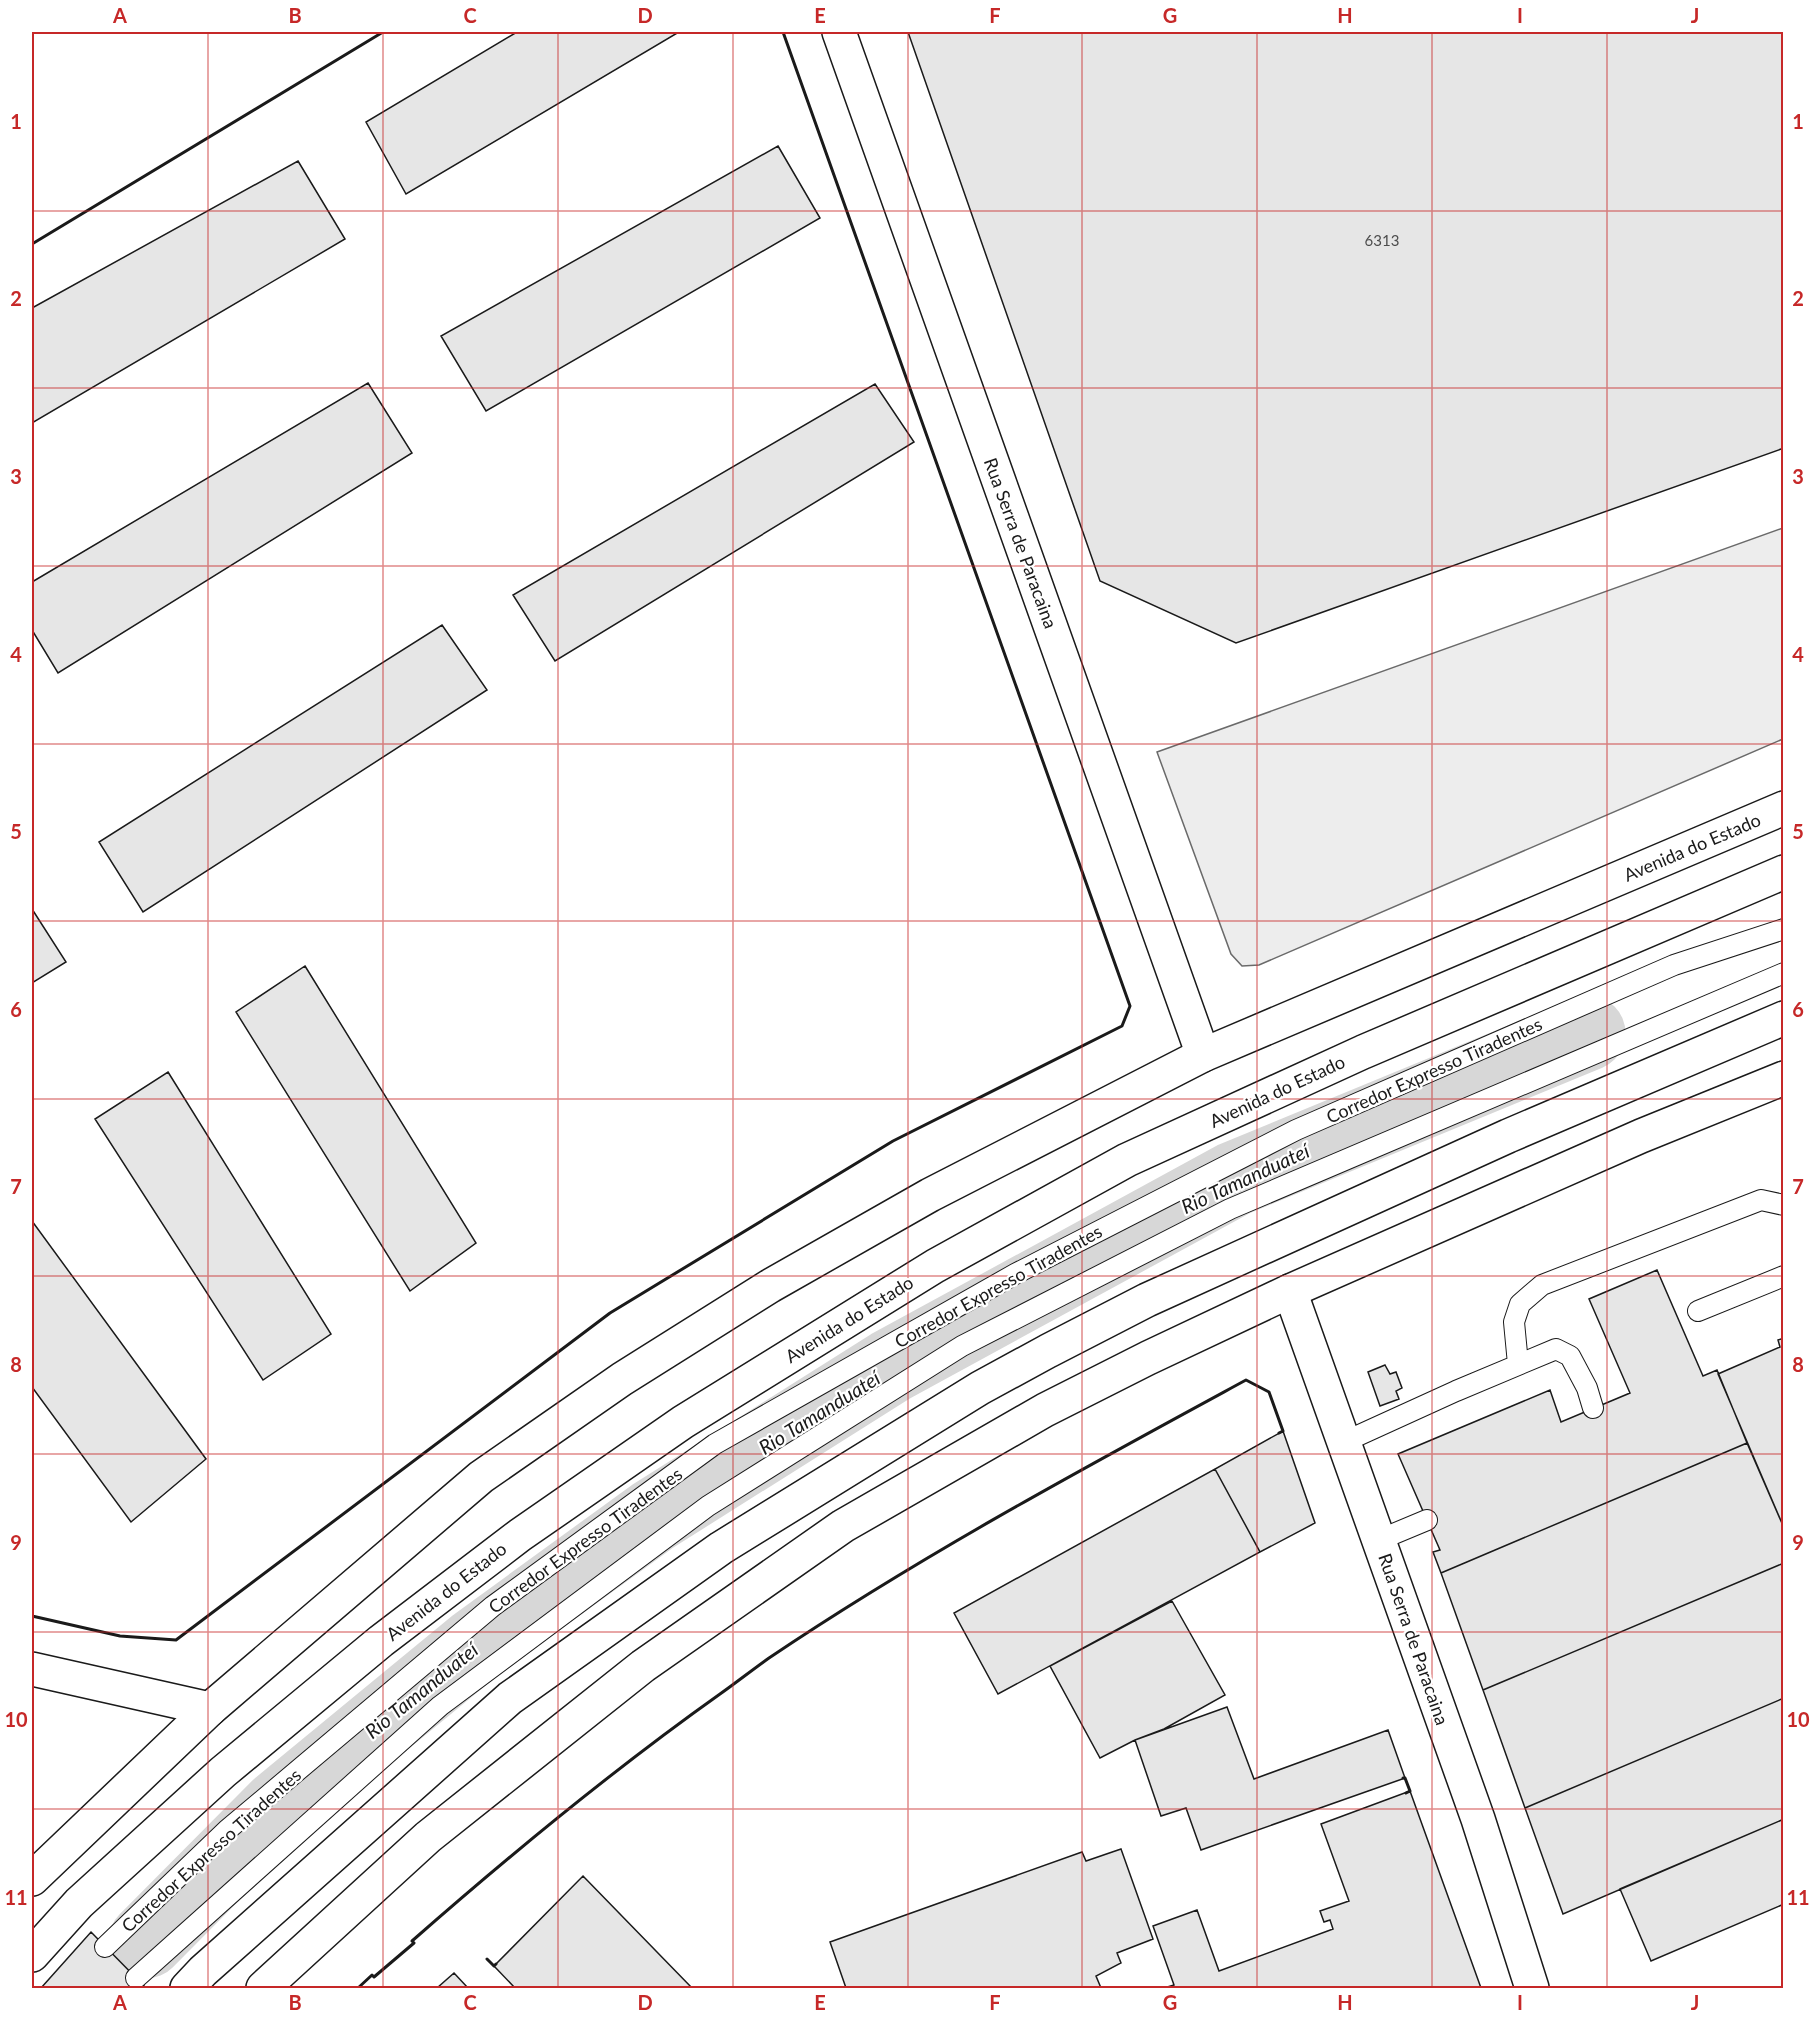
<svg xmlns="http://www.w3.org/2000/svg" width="1815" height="2020" font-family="Lato,sans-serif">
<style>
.built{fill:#ededed;stroke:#6a6a6a;stroke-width:1.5}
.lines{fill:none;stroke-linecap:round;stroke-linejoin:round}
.river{stroke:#d7d7d7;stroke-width:75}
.building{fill:#e6e6e6;stroke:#1a1a1a;stroke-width:1.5}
.lane-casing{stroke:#1a1a1a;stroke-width:22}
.street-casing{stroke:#1a1a1a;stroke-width:36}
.primary-casing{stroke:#1a1a1a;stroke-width:36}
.highway-casing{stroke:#1a1a1a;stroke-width:36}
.lane{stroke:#fff;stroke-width:20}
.street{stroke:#fff;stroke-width:33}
.primary{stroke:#fff;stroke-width:33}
.highway{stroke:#fff;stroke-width:33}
.wall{stroke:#1a1a1a;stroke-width:3}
.grid{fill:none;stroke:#c62828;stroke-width:1.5;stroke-opacity:0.55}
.labels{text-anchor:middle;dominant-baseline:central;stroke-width:4.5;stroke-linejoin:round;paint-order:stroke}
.number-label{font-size:15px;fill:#4d4d4d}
.street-label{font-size:18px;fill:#1a1a1a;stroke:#fff}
.water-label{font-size:20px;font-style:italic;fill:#1a1a1a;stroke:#fff}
.neatline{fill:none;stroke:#c62828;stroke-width:2}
.grid-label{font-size:20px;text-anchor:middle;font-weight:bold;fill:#c62828}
</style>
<rect width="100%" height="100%" fill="#fff"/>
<!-- built -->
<path class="built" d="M1783,528v211l-524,226 -17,1 -11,-12 -74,-202z"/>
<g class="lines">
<!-- river -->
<path class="river" d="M146,1941l133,-134 198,-163 176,-128 238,-150 343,-187 354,-146"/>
</g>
<!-- building -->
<path class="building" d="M517,32h162l-273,162 -40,-72z
M908,32h876v416l-548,195 -136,-62z
M778,146l42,72 -334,193 -45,-75z
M298,161l47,78 -313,184v-115z
M368,383l44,70 -354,220 -26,-43v-48z
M875,384l39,58 -359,219 -42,-66z
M442,625l45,65 -344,222 -44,-70z
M32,909l34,53 -34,21z
M305,966l171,277 -66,48 -174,-279z
M168,1072l163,262 -68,46 -168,-261z
M32,1221l174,238 -75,63 -99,-135z
M1657,1270l46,106 14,-6 30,73 -306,130 -8,-21 7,-2 -42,-96 152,-64 11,32 69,-29 -41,-94z
M1784,1338v190l-66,-154 62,-27 -2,-7z
M1385,1365l5,9 6,-2 6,16 -6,3 3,8 -19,7 -12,-34z
M1283,1431l32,92 -55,29 -45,-83z
M1747,1443l37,85v35l-301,127 -42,-117z
M1215,1469l45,83 -262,142 -44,-81z
M1784,1563v135l-259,110 -42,-118z
M1172,1601l53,94 -61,34 -29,11 -35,18 -50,-92z
M1784,1698v121l-221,95 -38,-106z
M1227,1707l27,72 134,-49 17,48 -204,72 -15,-42 -25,8 -26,-76z
M1410,1791l71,197h-317l10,-3 -21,-59 44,-16 22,61 114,-42 -3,-9 -6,2 -4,-11 29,-10 -28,-77z
M1784,1819v85l-133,57 -31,-72z
M1121,1849l32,90 -36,14 4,10 -25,13 5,12h-255l-16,-46 252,-90 4,9z
M583,1876l109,112h-177l-21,-22z
M91,1932l55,56h-105z
M454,1973l14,15h-31z"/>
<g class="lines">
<!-- lane casing -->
<g class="lane-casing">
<path id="lane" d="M1698,1311l86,-35
M1518,1364l-4,-42 6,-18 22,-19 219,-85 23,5
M1344,1442l112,-51 100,-42 14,7 17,32 6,20
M1379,1540l48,-20
M105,1947l122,-117 266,-224 222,-162 300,-170 281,-144 378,-165 110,-36
M136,1978l304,-272 268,-200 254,-160 268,-137 554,-236"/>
</g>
<!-- street casing -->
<g class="street-casing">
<path id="street" d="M839,32l364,1023
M1290,1291l188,528 54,169
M32,1669l178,40"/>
</g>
<!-- primary casing -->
<g class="primary-casing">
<path id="primary" d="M32,1879l178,-170 271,-232 141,-98 148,-93 160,-91 273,-140 581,-247
M263,1988l165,-151 215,-171 200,-140 202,-116 103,-52 142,-67 351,-155 143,-58"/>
</g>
<!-- highway casing -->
<g class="highway-casing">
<path id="highway" d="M32,1955l47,-52 144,-131 158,-131 139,-106 163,-113 252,-156 192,-106 236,-108 421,-180
M187,1988l16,-17 307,-273 211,-150 259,-160 68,-37 99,-51 361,-164 276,-118"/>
</g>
<!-- lane -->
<use href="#lane" class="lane"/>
<!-- street -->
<use href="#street" class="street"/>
<!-- primary -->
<use href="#primary" class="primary"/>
<!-- highway -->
<use href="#highway" class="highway"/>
<!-- wall -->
<path class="wall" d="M32,244l351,-212
M32,1616l88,20 56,4 434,-327 283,-172 229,-115 8,-20 -347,-974
M1403,1778h2l5,13 -4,2
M487,1959l7,7 2,-2
M358,1988l14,-13 2,2 40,-34 -2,-2c99,-87 201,-171 308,-247 17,-12 32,-24 49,-36 153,-103 315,-190 477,-278l23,12 14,39 -4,2"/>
</g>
<!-- grid -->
<path class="grid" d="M208,32v1956M383,32v1956M558,32v1956M733,32v1956M908,32v1956M1082,32v1956M1257,32v1956M1432,32v1956M1607,32v1956M32,211h1752M32,388h1752M32,566h1752M32,744h1752M32,921h1752M32,1099h1752M32,1276h1752M32,1454h1752M32,1632h1752M32,1809h1752"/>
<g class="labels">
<!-- number labels -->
<g class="number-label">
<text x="1382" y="240">6313</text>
</g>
<!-- street labels -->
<g class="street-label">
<text transform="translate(1021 543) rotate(70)">Rua Serra de Paracaina</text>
<text transform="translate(1692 847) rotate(-23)">Avenida do Estado</text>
<text transform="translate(1434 1070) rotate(-24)">Corredor Expresso Tiradentes</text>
<text transform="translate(1277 1091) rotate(-25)">Avenida do Estado</text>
<text transform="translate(998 1286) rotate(-29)">Corredor Expresso Tiradentes</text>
<text transform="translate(849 1319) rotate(-32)">Avenida do Estado</text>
<text transform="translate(585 1540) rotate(-36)">Corredor Expresso Tiradentes</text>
<text transform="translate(446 1591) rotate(-38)">Avenida do Estado</text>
<text transform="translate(1414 1639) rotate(71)">Rua Serra de Paracaina</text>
<text transform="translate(211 1850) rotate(-42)">Corredor Expresso Tiradentes</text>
</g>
<!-- water labels -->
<g class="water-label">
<text transform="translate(1245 1178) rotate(-25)">Rio Tamanduateí</text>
<text transform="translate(819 1412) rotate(-32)">Rio Tamanduateí</text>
<text transform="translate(421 1690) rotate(-39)">Rio Tamanduateí</text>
</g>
</g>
<!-- border -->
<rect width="1815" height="2020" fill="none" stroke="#ffffff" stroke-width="66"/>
<rect x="33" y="33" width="1749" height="1954" class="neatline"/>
<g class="grid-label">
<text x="120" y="23">A</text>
<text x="295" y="23">B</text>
<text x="470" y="23">C</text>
<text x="645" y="23">D</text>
<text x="820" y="23">E</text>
<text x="995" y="23">F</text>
<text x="1170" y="23">G</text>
<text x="1345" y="23">H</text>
<text x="1520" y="23">I</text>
<text x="1695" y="23">J</text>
<text x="16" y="129">1</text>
<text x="1798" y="129">1</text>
<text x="16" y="306">2</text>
<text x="1798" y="306">2</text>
<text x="16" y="484">3</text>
<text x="1798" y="484">3</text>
<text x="16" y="662">4</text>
<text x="1798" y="662">4</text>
<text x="16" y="839">5</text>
<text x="1798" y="839">5</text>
<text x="16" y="1017">6</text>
<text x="1798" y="1017">6</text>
<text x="16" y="1194">7</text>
<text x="1798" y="1194">7</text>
<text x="16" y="1372">8</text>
<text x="1798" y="1372">8</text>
<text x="16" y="1550">9</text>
<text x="1798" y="1550">9</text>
<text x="16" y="1727">10</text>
<text x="1798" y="1727">10</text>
<text x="16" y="1905">11</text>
<text x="1798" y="1905">11</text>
<text x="120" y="2010">A</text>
<text x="295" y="2010">B</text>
<text x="470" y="2010">C</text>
<text x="645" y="2010">D</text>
<text x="820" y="2010">E</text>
<text x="995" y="2010">F</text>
<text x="1170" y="2010">G</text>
<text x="1345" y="2010">H</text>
<text x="1520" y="2010">I</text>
<text x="1695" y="2010">J</text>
</g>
</svg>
